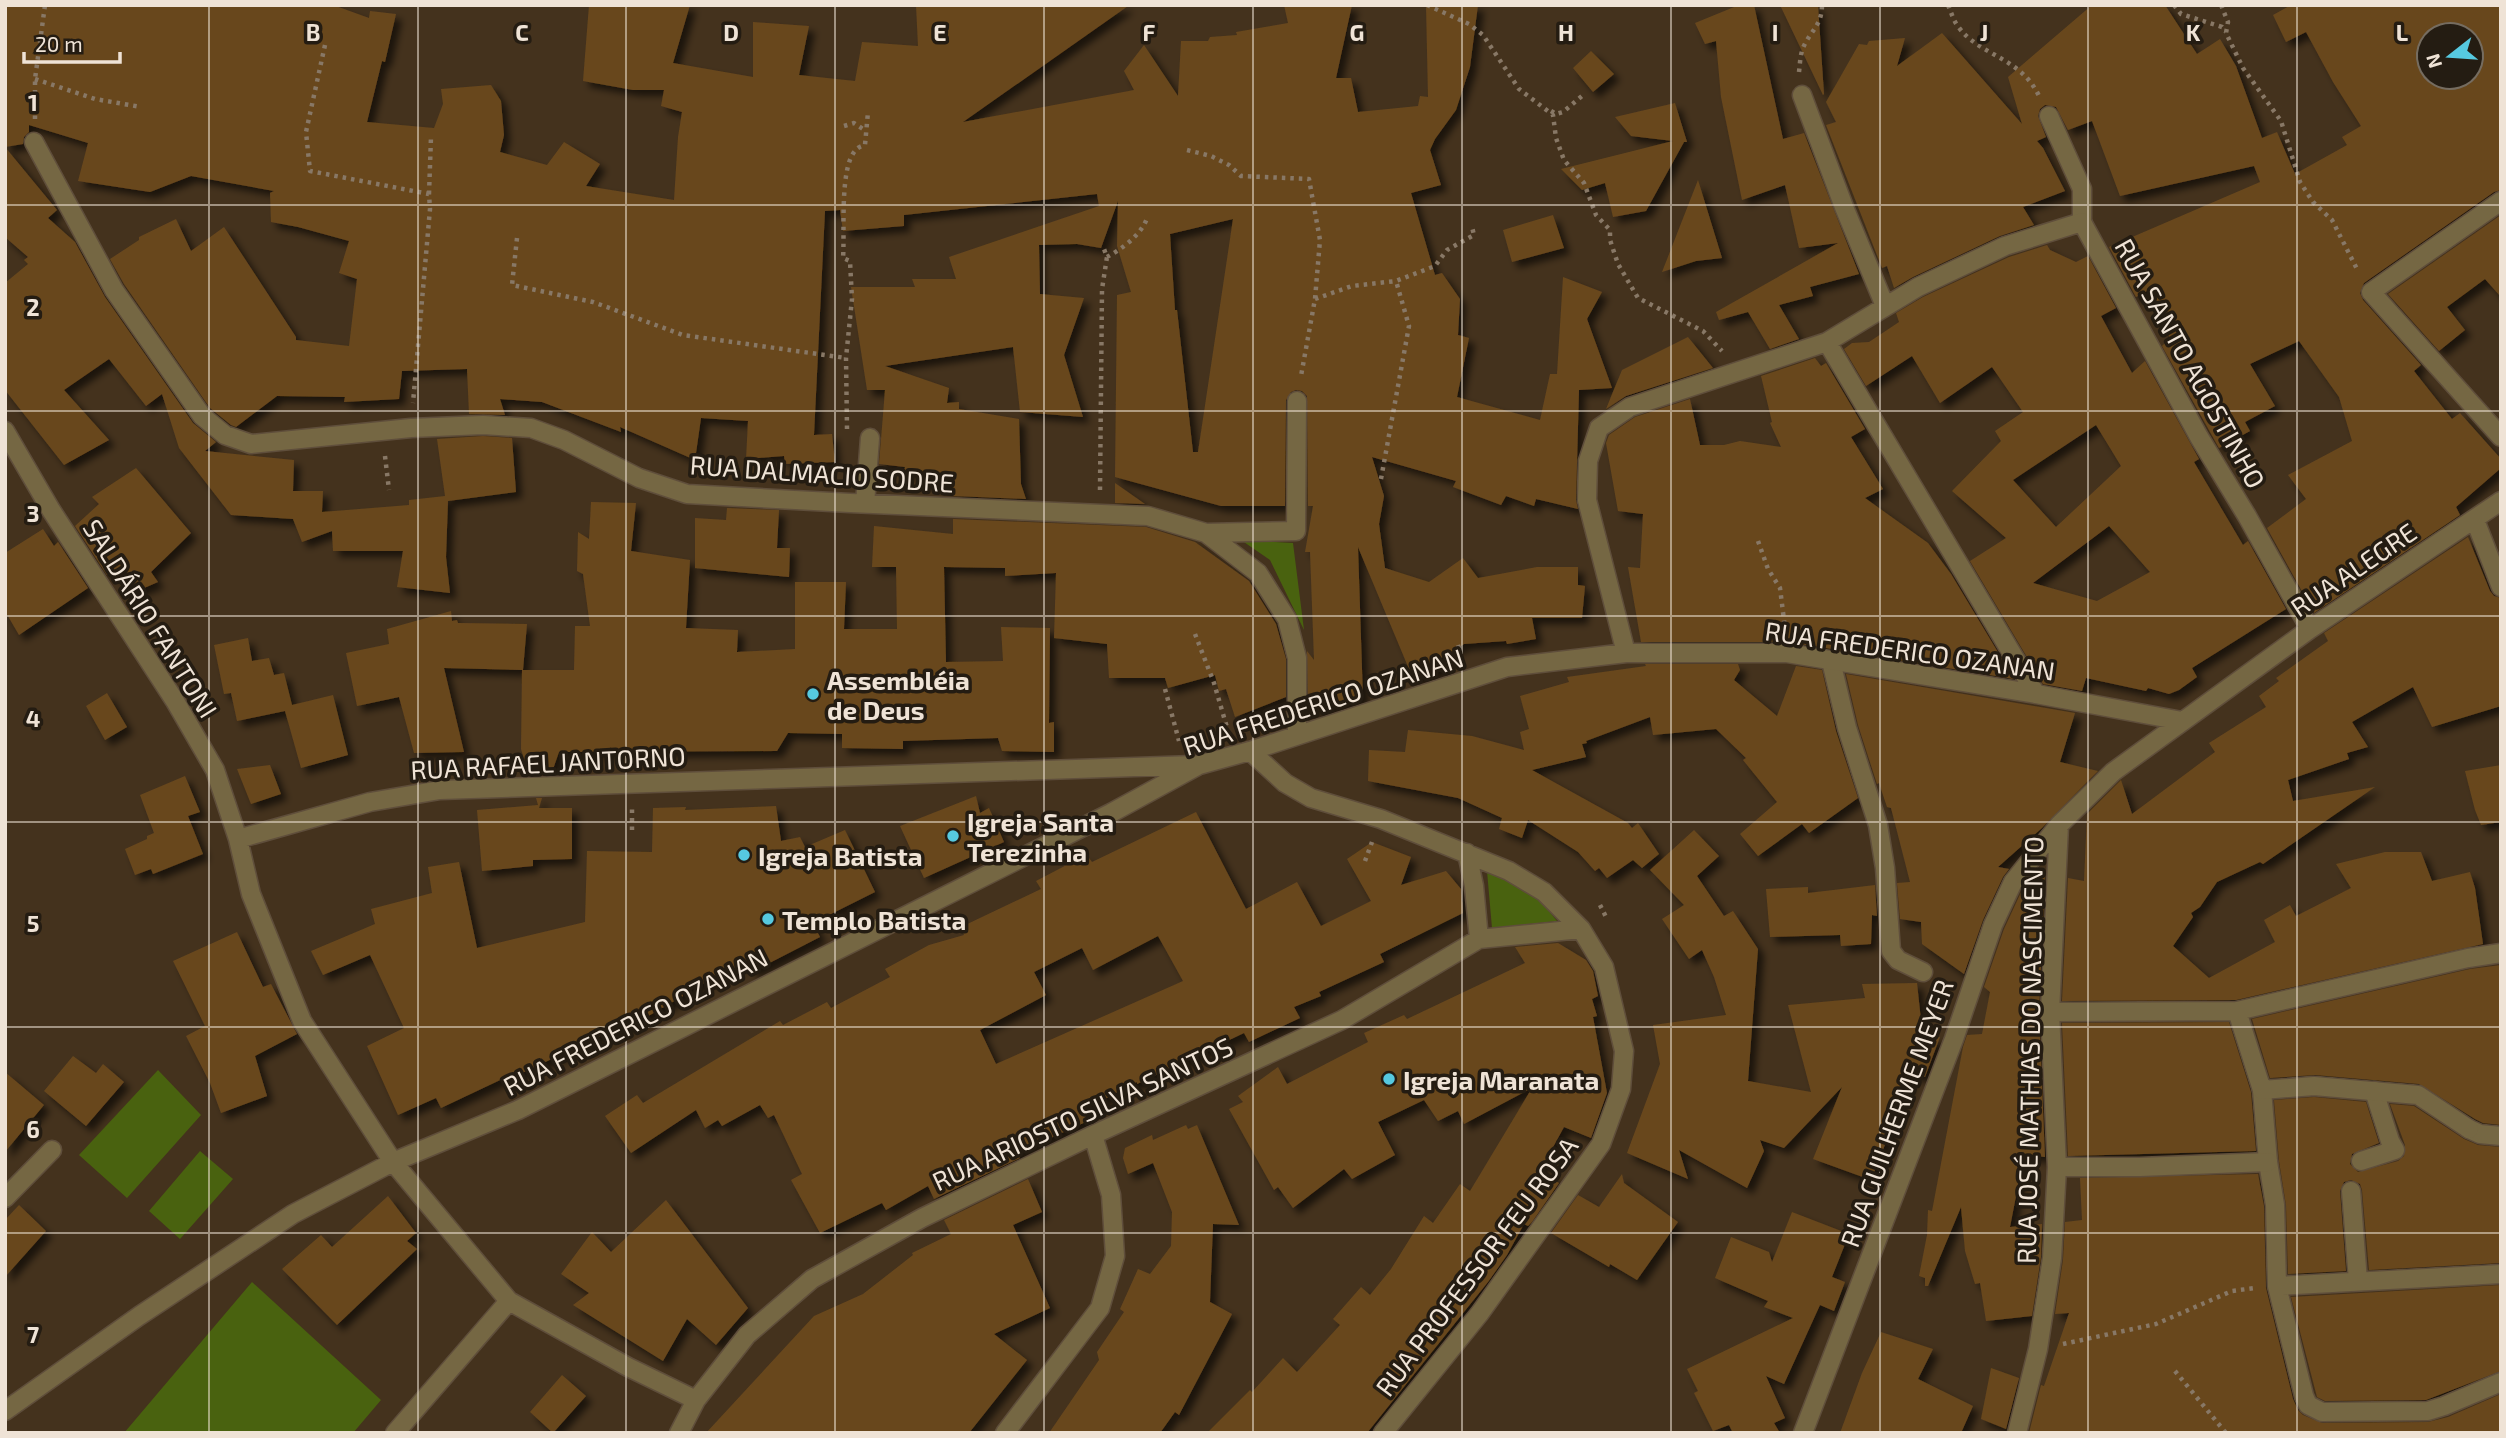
<svg xmlns="http://www.w3.org/2000/svg" width="2506" height="1438" font-family="'Exo 2',sans-serif">
<style>
.green{fill:#49620f}
.building{fill:#68471d;fill-rule:evenodd;filter:url(#shadow)}
.lines{fill:none;stroke-linecap:round;stroke-linejoin:round}
.lane-casing{stroke:#5f4e3b;stroke-width:21}
.street-casing{stroke:#5f4e3b;stroke-width:21}
.path{stroke:#887866;stroke-width:4.5;stroke-dasharray:3.5 5;stroke-linecap:butt}
.lane{stroke:#756743;stroke-width:18}
.street{stroke:#756743;stroke-width:18}
.grid{fill:none;stroke:#efe3d6;stroke-width:2;stroke-opacity:0.55}
.poi-dot{fill:#56c9e0;stroke:#241c12;stroke-width:2.5}
.labels{text-anchor:middle;dominant-baseline:central;stroke-width:7;stroke-linejoin:round;paint-order:stroke}
.street-label{font-size:26px;fill:#efe3d6;stroke:#241c12}
.poi-label{font-size:26px;font-weight:bold;fill:#efe3d6;stroke:#241c12;text-anchor:start}
.grid-label{font-size:23px;text-anchor:middle;font-weight:bold;fill:#efe3d6;stroke:#241c12;stroke-width:7;stroke-linejoin:round;paint-order:stroke}
</style>
<defs>
<filter id="shadow"><feDropShadow dx="6" dy="6" stdDeviation="3.5" flood-color="#0009"/></filter>
</defs>
<rect width="100%" height="100%" fill="#44321d"/>
<!-- green -->
<path class="green" d="M1241,540l52,3 11,87 -34,-70z
M1487,871l43,17 27,33 -65,7z
M158,1070l43,45 -74,83 -48,-43z
M200,1151l33,28 -53,60 -31,-28z
M252,1282l129,118 -28,33h-229z"/>
<!-- building -->
<path class="building" d="M5,5h328l36,13 1,-7 26,3 -11,48 -3,-1 -15,61 67,6 9,-24 -2,-15 50,-4 10,16 3,34 -4,17 47,13 17,-23 36,22 -14,22 88,14 4,-63 4,-25 -21,-6 3,-16h-31l-50,-9 6,-76h101l-17,58 80,14v-55l56,4 -10,49 56,6 7,-39 56,4 -2,-41 212,1 -165,116 171,-32 -10,-19 20,-26 34,51 3,-55h27l2,-4 27,-2 -1,-3 52,-9 -4,-18h68l-16,73h15l7,34 60,-6 2,-10 8,1 -2,-92h52l-8,62 -14,43 -21,29 -5,11 11,35 -30,8 24,82 7,-2 18,26 -2,36 11,3 -12,59 83,23 10,-46h7l6,-97 39,15 -15,27 25,69 -33,2 -3,110 2,9 -42,-10 -2,7 -28,-10 -5,9 -48,-18 3,-6 -84,-24 12,39 -5,28 6,44 44,14 34,-24 15,20 59,-11h41v18l7,1 -3,32h-50l4,21 -29,5 -1,-3 -42,3 -24,15 3,10 -29,12 -56,-134 5,152 -49,13 -6,-19 -1,-42 7,9 -4,-108h-5l8,-46h-5l-1,-110 -5,-5 -6,-1 -5,2 -5,8 -1,106h-64l-106,-29 2,-182 14,-3 -14,-46 1,-45 -17,47 -24,-4 -38,1 1,49 44,4 -20,57 19,62 -63,-5 -7,-65 -128,19 64,22 -2,15 12,-1v7l60,10 2,65 5,15 -73,-3v-16l-29,-1 1,-5 -21,-2 1,-5 -26,-3 6,-74h-18l-16,-103h64l-3,-8h44l-7,-22 150,-51 -2,-12 -193,21v11l-61,5 -3,-21 -15,1 -11,224 18,-1 3,28 -50,2 -1,-8 -38,3 2,-38 -47,-3 -6,42 -75,-33 1,5 -79,-30 -42,-3 5,16 -36,-1 -2,-45 -65,2 -3,28 -55,3 1,-5 -68,-1 -41,31 -5,-2 -21,-17 -86,-124 -14,-25 29,-19v-3l37,-18 15,32 33,-24 72,110v3l53,6 8,-67 -18,-6 10,-32 -51,-14 -27,-5 -1,-29 4,-2 -83,-15 -41,16 -72,-11 10,-38 -59,-18v7l-5,5 -1,7 -18,3zM1233,219l-35,233h-5l-16,-142h-2l-5,-76z
M1739,5h15l29,134 21,-6 55,141 -49,13 3,9 -34,9 20,34 -29,10 -22,-37 -29,8 -3,-8 122,-69 -39,5 -14,-63 -43,15 -21,-103 -5,-56 -11,3 -10,-21z
M1780,5h38l6,89 -1,1z
M2092,5h73l32,49 23,-15 16,27 26,72 15,-6 18,42 52,-29 -5,-8 19,-11 -28,-44 -27,-50 -20,10 -13,-27 18,-10h210v185l-7,2 -130,91 -4,10 3,7 58,65 -7,6 38,48 8,-6 41,46v9l-45,39 4,8 -146,98 -47,-85 39,-29 -18,-24 64,-34 -13,-44 -40,-56 -49,23 25,42 -30,16 5,9 -31,17 -57,-102 8,-8 -23,-47 -11,6 -27,-50 151,-65 -6,-16 -134,30 -28,-75 -24,9 -12,-23 -11,-2 -5,4 -2,7 8,21 -9,4 6,7 22,43 -42,16 11,18 -34,11 -87,41 -19,11 -7,-22 -5,2 -56,-143 10,-3 -10,-20 33,-58 8,1 2,-4 36,-3 -8,28 45,-33 80,91 -14,-47zM2429,35h42v42h-42z
M1591,51l23,23 -21,18 -20,-24z
M1675,103l12,39h-3l-38,69 -33,6 -8,-34 -23,7 -21,-21 112,-28 -42,-5 -16,-19z
M5,147l52,63 -9,8 27,24 30,55 88,126 23,19 -11,9 89,9 -1,31h30l-1,21 87,-7v-5l36,-4 -8,-57 46,-3 29,2 4,54 -68,9 -2,56 4,36 -53,-6 6,-36h-70l-1,-20 -30,11 -9,-23 -62,-4 -52,-67 -17,-54 -16,12 -37,-47 -45,31 45,50 -45,25 -59,-75v-107l23,-19 -4,-4 4,-3 -23,-20z
M1698,180l24,78 -26,3 -34,11z
M1553,215l11,33 -52,14 -9,-32z
M2501,215v82l-16,-18 -38,28 18,23 -26,21 -51,-57z
M2047,245l3,5 26,12 12,-6 28,52 -15,8 31,57 13,-12 54,98 -5,3 49,83 5,-4 38,68 -94,59 5,9 -18,13 -10,4 -21,-6 -2,3 -60,-13 -4,13 -39,-7 -73,-123 36,-23 -54,-47 49,-50 -6,-10 28,-19 -31,-45 -52,36 -28,-47 -46,30 -22,-37 8,-6 17,-1 30,-20 -3,-9 27,-16 86,-40zM2096,425l25,41 -65,61 -43,-47zM2109,526l41,46 -53,29 -64,-18z
M1688,337l25,31 -87,28 -20,13 16,-39z
M1815,358l6,8 5,-3 39,66 -14,8 32,52 -18,9 63,45 23,31 63,105 -225,-37h-148l-13,-75 12,1 3,-54 -25,-3 -12,-68 3,-8 26,-18 55,-18 10,46h24l16,-4 41,6 -11,-24 2,-1 -11,-46z
M136,468l55,65 -40,39 7,10 -30,13 -15,-24 -6,4 -32,-49 24,-22 -7,-7z
M1115,483l30,21 -30,-1z
M591,502l45,1 -5,48 59,9 -4,68 52,2 -1,22 58,-3v-67h51l-2,47h53l-1,-62h-24l2,-41 79,8v-15l193,8 49,15 54,39 27,43 10,35v38l-51,20 -9,-28 -7,2 -4,-16 -47,13 -3,-10h-56l-2,-34 -53,-6 2,-65 -51,3v-8l-61,-1 2,95 57,-1 -2,-34 49,1 -1,95 5,-1v30l-52,-1 -4,-13 -95,3v8l-61,-1v-14l-54,-1 -11,18 -218,1 -8,23 -22,1 -8,-27 1,-79 -78,-2 20,84 -50,1 -15,-56 -42,9 -11,-53 43,-9 -2,-15 64,-18 1,10 5,-1 1,3 69,1 -4,46h51l1,-44h15l-7,-52 -6,-3 1,-39 11,7z
M727,508l52,2 -2,38h13l-1,29 -94,-9v-50l31,2z
M43,529l11,17 4,-4 30,46 -69,47 -14,-24v-58z
M2468,537l22,54 4,5 7,2v108l-69,21 -19,-40 -61,35 16,25 -21,6 2,6 -61,21 5,21 82,-14 -112,77 -3,-2 -43,20 -17,25 -9,6 2,4 -20,29 36,32 66,-36 -11,-22 26,-15 6,11 55,-28 -15,-24 49,-12h36l11,29 38,-9 5,16 8,56 -247,56 -174,1 6,-123 16,3 3,-67 34,-34 11,34 83,-62 -6,-9 57,-36 -7,-11 20,-15 -3,-3 52,-37 -4,-8z
M248,638l4,23 17,-3 5,17 10,-2 8,32 41,-10 15,60 -47,13 -16,-57 -48,10 -6,-28 -7,1 -10,-49z
M1645,664h93l2,6 -6,10 43,36 19,-50 26,4 14,61 22,67 -49,35 -7,-9 -44,32 -18,-22 37,-32 -34,-42 3,-2 -30,-29 -63,6 -3,-18 -64,24 1,2 -5,1 4,13 -54,13 96,53 4,5 6,-5 21,31 -17,14 -9,-8 -26,18 -8,-10 -4,3 -17,-19 -50,-32 -6,18 -23,-9 3,-11 -44,-20 -90,-17 1,-31 36,2 3,-22 64,6 52,14 -4,-18 9,-3 -9,-33 49,-14 -2,-5 79,-11z
M1846,674l229,39 -15,49 38,9 -56,57 -44,39 11,2 -6,8 -20,43 -19,54 -42,-30 -1,-22 -21,-3 -3,-36 13,-1 -19,-74 -4,-1 -8,-24 -2,1 -19,-59z
M107,693l20,34 -22,13 -19,-34z
M270,765l11,29 -30,10 -14,-35z
M2501,765v57l-20,3 -6,-15 -10,-39z
M185,776l15,36 -12,4 15,38 -50,20 -2,-5 -16,6 -10,-26 22,-10v-3l7,-3 -14,-38z
M976,796l4,17 9,-5 15,34 -80,36 -24,-52z
M536,798h6l-3,10h33v51l-39,1v6l-51,5 -5,-61 61,-5z
M776,806l5,35 19,-4 5,10 40,-17 30,62 -62,31 7,14 -68,35 -5,-10 -65,32 1,2 -45,26 -59,22v2l-61,29 -1,-3 -76,36 -5,-10 -38,17 -31,-69 37,-18 -34,-73 -47,20 -12,-24 64,-27 -4,-15 61,-16 -4,-26 31,-5 18,86 108,-26 2,-71 65,1 1,-44 33,-1 -1,3z
M1196,812l50,97 51,-27 24,44 50,-25 -24,-42 25,-17 39,15 -10,28 45,-14 15,18 2,24 -83,41 4,8 -65,30 2,4 -27,11 6,11 -51,24 -5,-9 -107,51v-2l-51,27 4,11 -72,33 2,5 -86,41 -6,-13 -42,24 -4,-7 -62,30 -29,-53 11,-6 -28,-59 -6,3 -8,-13 -38,21 -4,-6 -13,8 -9,-18 -65,43 -26,-37 32,-21 6,8 137,-82 3,4 44,-23 4,6 59,-31 -5,-8 44,-24 35,-10 -3,-8 80,-38 -5,-8 44,-23h9l3,4zM1158,936l25,45 -187,83 -16,-34 66,-35 -12,-23 48,-24 11,22z
M1694,830l25,26 -22,20 27,40 9,-5 25,38 -10,132 63,11 -23,-87 77,-7 -3,-14 55,-1 6,56 17,-2 -15,40 -12,-3 -42,106 -58,-21 29,-72 -58,61 -24,-8 4,11 -17,37 -68,-38 9,29 -61,-26 33,-89 -7,-39 73,-10 -12,-38 -12,-27 -13,9 -27,-40 22,-14 -34,-35z
M2035,873l10,1 -6,138 6,145 -21,-2 -14,72 32,-3 -1,33 -9,59 -46,5 -6,-38 -5,1 -10,-33 -4,-44 -33,79h-3v-8l-6,-2 8,-41 1,-25 4,1 31,-164 4,-12 15,-1 8,-42 -6,-5 20,-58 19,-41z
M1875,885l2,31 -5,-1 -1,29 -30,2 -1,-11 -70,2 -4,-48 42,-2v6z
M237,932l26,55 8,-3 26,50 -42,22 12,40 -46,17 -11,-30 -24,-47 19,-10 -32,-65z
M1558,943l28,17 7,11 5,25 -6,3 5,17 -4,1 14,76 -16,45 -27,-11 -24,44 16,8 -1,2 4,2 -27,39 -4,4 -4,-2 -17,31 -19,27 -121,151h-160l43,-43 2,2 31,-34 14,14 43,-47 -7,-6 28,-32 9,8 21,-26 33,-53 9,7 27,-39 10,7 62,-103 -68,36 -6,-13 -20,10 -14,-21 -46,22 17,33 -43,24 -8,-10 -51,39 -15,-21 -4,3 -45,-81 14,-7 -5,-6 40,-29 9,17 81,-42 -4,-9 40,-18 3,4 118,-56 -10,-16z
M2501,965v160l-18,-2 -8,-4 -56,-35 -104,-9 -45,3 -18,-59 218,-50z
M2229,1022l22,70 5,59 -188,5 -6,-133z
M73,1056l23,17 7,-9 21,18 -38,44 -42,-35z
M5,1072l39,33 -39,47z
M2314,1097l52,5 13,41 -27,11 -2,10 8,8 40,-11 6,-5 1,-11 -15,-41 24,2 50,33 14,6 23,2v116l-132,7 -7,-80 -2,-6 -9,-4 -7,2 -4,9 6,80 -58,3 -2,-69 -7,-44 -5,-61z
M1186,1125l2,4 9,-4 42,100 -26,-1 -3,78 22,12 -53,101 -4,-3 -15,21h-111l50,-73 -2,-8 27,-40 -4,-3 18,-40 12,5 21,-28 1,-34 -19,-49 -25,11 -5,-16 2,-10 27,-13 1,5z
M1622,1174l2,9 54,39 -41,58 -27,-16 -1,3 -58,-34 27,-38 21,12z
M2258,1174l6,32 2,82 27,111 5,11 5,5 19,8 106,-1 20,-5 53,-23v39h-472l12,-48 3,1 25,-73 -14,1 8,-54 2,-38 17,-2 -2,-42z
M1028,1179l14,33 -29,13 37,83 -56,26 33,26 -58,73h-263l108,-117 49,-22 50,-39 -1,-2 39,-19 -7,-14z
M388,1196l28,37 -9,8 10,8 -80,76 -55,-56 39,-34 11,12z
M666,1200l82,108 -32,37 -29,-26 -24,42 -90,-56 16,-12 -28,-19 31,-42 19,20z
M19,1205l27,26 -41,46v-57z
M1792,1212l57,22 -17,43 13,5 -11,29 -14,-6 -36,79 -18,-8 19,42 -11,5 6,10h-47l-4,-8 -16,6 -19,-38 4,-2 -11,-22 106,-51 -29,-11 4,-6 -53,-23 16,-41 38,15 3,10z
M2501,1285v86l-75,29 -101,1 -8,-4 -26,-100z
M1881,1332l52,17 -15,30 55,27 -12,27h-121l22,-60z
M1991,1368l28,10 -13,51 -25,-10z
M562,1375l24,21 -33,37 -23,-21z"/>
<g class="lines">
<!-- lane casing -->
<g class="lane-casing">
<path id="lane" d="M2049,116l33,73v33
M1831,661l16,67 31,97 7,43 6,83 7,9 25,12
M2262,1090l6,72 7,43 2,81 27,110 4,9 14,7 106,-1 16,-5 57,-24
M2469,1129l11,5 21,2
M2361,1161l34,-11 -5,-9 -16,-50
M2351,1191l7,90
M2277,1286l224,-12"/>
</g>
<!-- street casing -->
<g class="street-casing">
<path id="street" d="M1802,95l42,112 41,99
M34,142l80,148 88,126 23,19 26,9 160,-16 72,-3 48,3 33,12 75,38 48,16 163,9 298,13 58,17 52,40 29,46 10,39v77
M2501,201l-130,91 130,145
M1827,342l209,352
M5,431l46,79 124,191 40,69 23,69 13,55 51,127 91,141 116,139 119,66 68,33
M865,504l5,-66
M2475,520l26,67
M1206,533l90,-2 1,-130
M1626,653l-39,-153 1,-39 11,-33 31,-21 197,-65 91,-55 87,-41 77,-24 117,215 48,79 63,113
M1250,751l35,32 26,15 70,21 128,52 35,21 37,37 23,38 20,84 -3,38 -20,55 -121,169 -97,120
M238,839l132,-37 70,-12 754,-25
M1479,939l102,-10
M2237,1011l25,79 52,-4 104,9 51,34
M2050,1012l187,-1 231,-53 33,-5
M2057,1167h83l128,-5
M5,1198l47,-48
M5,1411l134,-95 154,-102 100,-52 125,-52 593,-297 88,-48 51,-14 257,-84 119,-14h161l249,41 146,27
M395,1433l114,-132
M679,1433l17,-33 51,-65 65,-56 110,-61 171,-83 249,-115 137,-81 -5,-53 -7,-33
M1005,1433l95,-125 15,-52 -4,-61 -18,-60
M1803,1433l151,-394 39,-114 20,-43 46,-57 54,-53 197,-143 191,-128
M2017,1433l21,-84 14,-91 5,-91 -7,-155 9,-187"/>
</g>
<!-- path -->
<path class="path" d="M1427,5l42,19 14,11 36,54 34,26 3,23 8,22 20,23 12,32 14,15v10l8,24 20,34 65,33 19,20
M1948,5c3,7 5,14 9,20 21,31 63,31 82,71
M2174,5l7,9 41,13 4,5
M2221,5l7,17 -2,11 17,35 38,53 19,61 13,20 19,18 26,51
M325,45l-19,87 4,39 119,23 1,15 -17,194
M1799,72c1,-8 1,-16 4,-24 7,-17 19,-22 19,-43
M35,79l60,20 46,8
M1551,111l5,3 7,-2 19,-16
M35,119v-40l10,-74
M844,126l10,-3 12,8
M1187,150l24,6 18,9 12,11 68,3 11,61 -5,59 -14,77
M429,194l2,-57
M517,238l-5,47 81,17 90,33 163,23
M1107,257c15,-8 35,-23 40,-39
M1315,299l37,-13 44,-5 39,-15 12,-16 27,-15 -2,-8
M847,429l-1,-71 6,-59 -2,-38 -7,-3c2,-25 -4,-92 13,-108 2,-3 6,-4 9,-5l3,-33
M385,456l4,34
M1381,479l28,-153 -13,-45
M1100,490l2,-201 5,-32 -3,-8
M1758,541l10,28 12,19 5,40
M1195,634l19,49 14,48
M1458,645l3,10
M1165,689l14,52
M632,830v-24
M1365,861l7,-19
M1600,905l6,12
M2063,1344l93,-20 76,-33 23,-3
M2175,1371l51,62"/>
<!-- lane -->
<use href="#lane" class="lane"/>
<!-- street -->
<use href="#street" class="street"/>
</g>
<!-- grid -->
<path class="grid" d="M209,5v1428M418,5v1428M626,5v1428M835,5v1428M1044,5v1428M1253,5v1428M1462,5v1428M1671,5v1428M1880,5v1428M2088,5v1428M2297,5v1428M5,205h2496M5,411h2496M5,616h2496M5,822h2496M5,1027h2496M5,1233h2496"/>
<!-- markers -->
<g class="poi-dot">
<circle cx="813" cy="694" r="7"/>
<circle cx="953" cy="836" r="7"/>
<circle cx="744" cy="855" r="7"/>
<circle cx="768" cy="919" r="7"/>
<circle cx="1389" cy="1079" r="7"/>
</g>
<g class="labels">
<!-- street labels -->
<g class="street-label">
<text transform="translate(2191 363) rotate(61)">RUA SANTO AGOSTINHO</text>
<text transform="translate(822 473) rotate(4)">RUA DALMACIO SODRE</text>
<text transform="translate(2353 569) rotate(-34)">RUA ALEGRE</text>
<text transform="translate(151 618) rotate(58)">SALDÁRIO FANTONI</text>
<text transform="translate(1910 650) rotate(8)">RUA FREDERICO OZANAN</text>
<text transform="translate(1323 701) rotate(-18)">RUA FREDERICO OZANAN</text>
<text transform="translate(548 762) rotate(-3)">RUA RAFAEL JANTORNO</text>
<text transform="translate(635 1021) rotate(-27)">RUA FREDERICO OZANAN</text>
<text transform="translate(2029 1050) rotate(-89)">RUA JOSÉ MATHIAS DO NASCIMENTO</text>
<text transform="translate(1082 1113) rotate(-25)">RUA ARIOSTO SILVA SANTOS</text>
<text transform="translate(1896 1113) rotate(-70)">RUA GUILHERME MEYER</text>
<text transform="translate(1476 1266) rotate(-53)">RUA PROFESSOR FEU ROSA</text>
</g>
<!-- poi labels -->
<g class="poi-label">
<text x="827" y="679">Assembléia<tspan x="827" dy="30">de Deus</tspan></text>
<text x="967" y="821">Igreja Santa<tspan x="967" dy="30">Terezinha</tspan></text>
<text x="758" y="855">Igreja Batista</text>
<text x="782" y="919">Templo Batista</text>
<text x="1403" y="1079">Igreja Maranata</text>
</g>
</g>
<g class="grid-label">
<text x="313" y="41">B</text>
<text x="522" y="41">C</text>
<text x="731" y="41">D</text>
<text x="940" y="41">E</text>
<text x="1149" y="41">F</text>
<text x="1357" y="41">G</text>
<text x="1566" y="41">H</text>
<text x="1775" y="41">I</text>
<text x="1984" y="41">J</text>
<text x="2193" y="41">K</text>
<text x="2402" y="41">L</text>
<text x="33" y="111">1</text>
<text x="33" y="316">2</text>
<text x="33" y="522">3</text>
<text x="33" y="727">4</text>
<text x="33" y="932">5</text>
<text x="33" y="1138">6</text>
<text x="33" y="1343">7</text>
</g>
<!-- border -->
<rect width="2506" height="1438" fill="none" stroke="#efe3d6" stroke-width="14"/>
<!-- north arrow -->
<g transform="translate(2450 56) rotate(253)"><circle r="33" fill="#241c12" stroke="#756c60" stroke-width="2"/>
<path d="M0-5L12 26L0 18L-12 26Z" fill="#56c9e0"/>
<text y="-10" font-size="19" font-weight="bold" text-anchor="middle" fill="#efe3d6">N</text>
</g>
<!-- scale -->
<path d="M24 52v10h96v-10" fill="none" stroke="#efe3d6" stroke-width="3.5"/>
<text x="35" y="52" font-size="21" fill="#efe3d6" stroke="#241c12" stroke-width="5" paint-order="stroke">20 m</text>
</svg>
